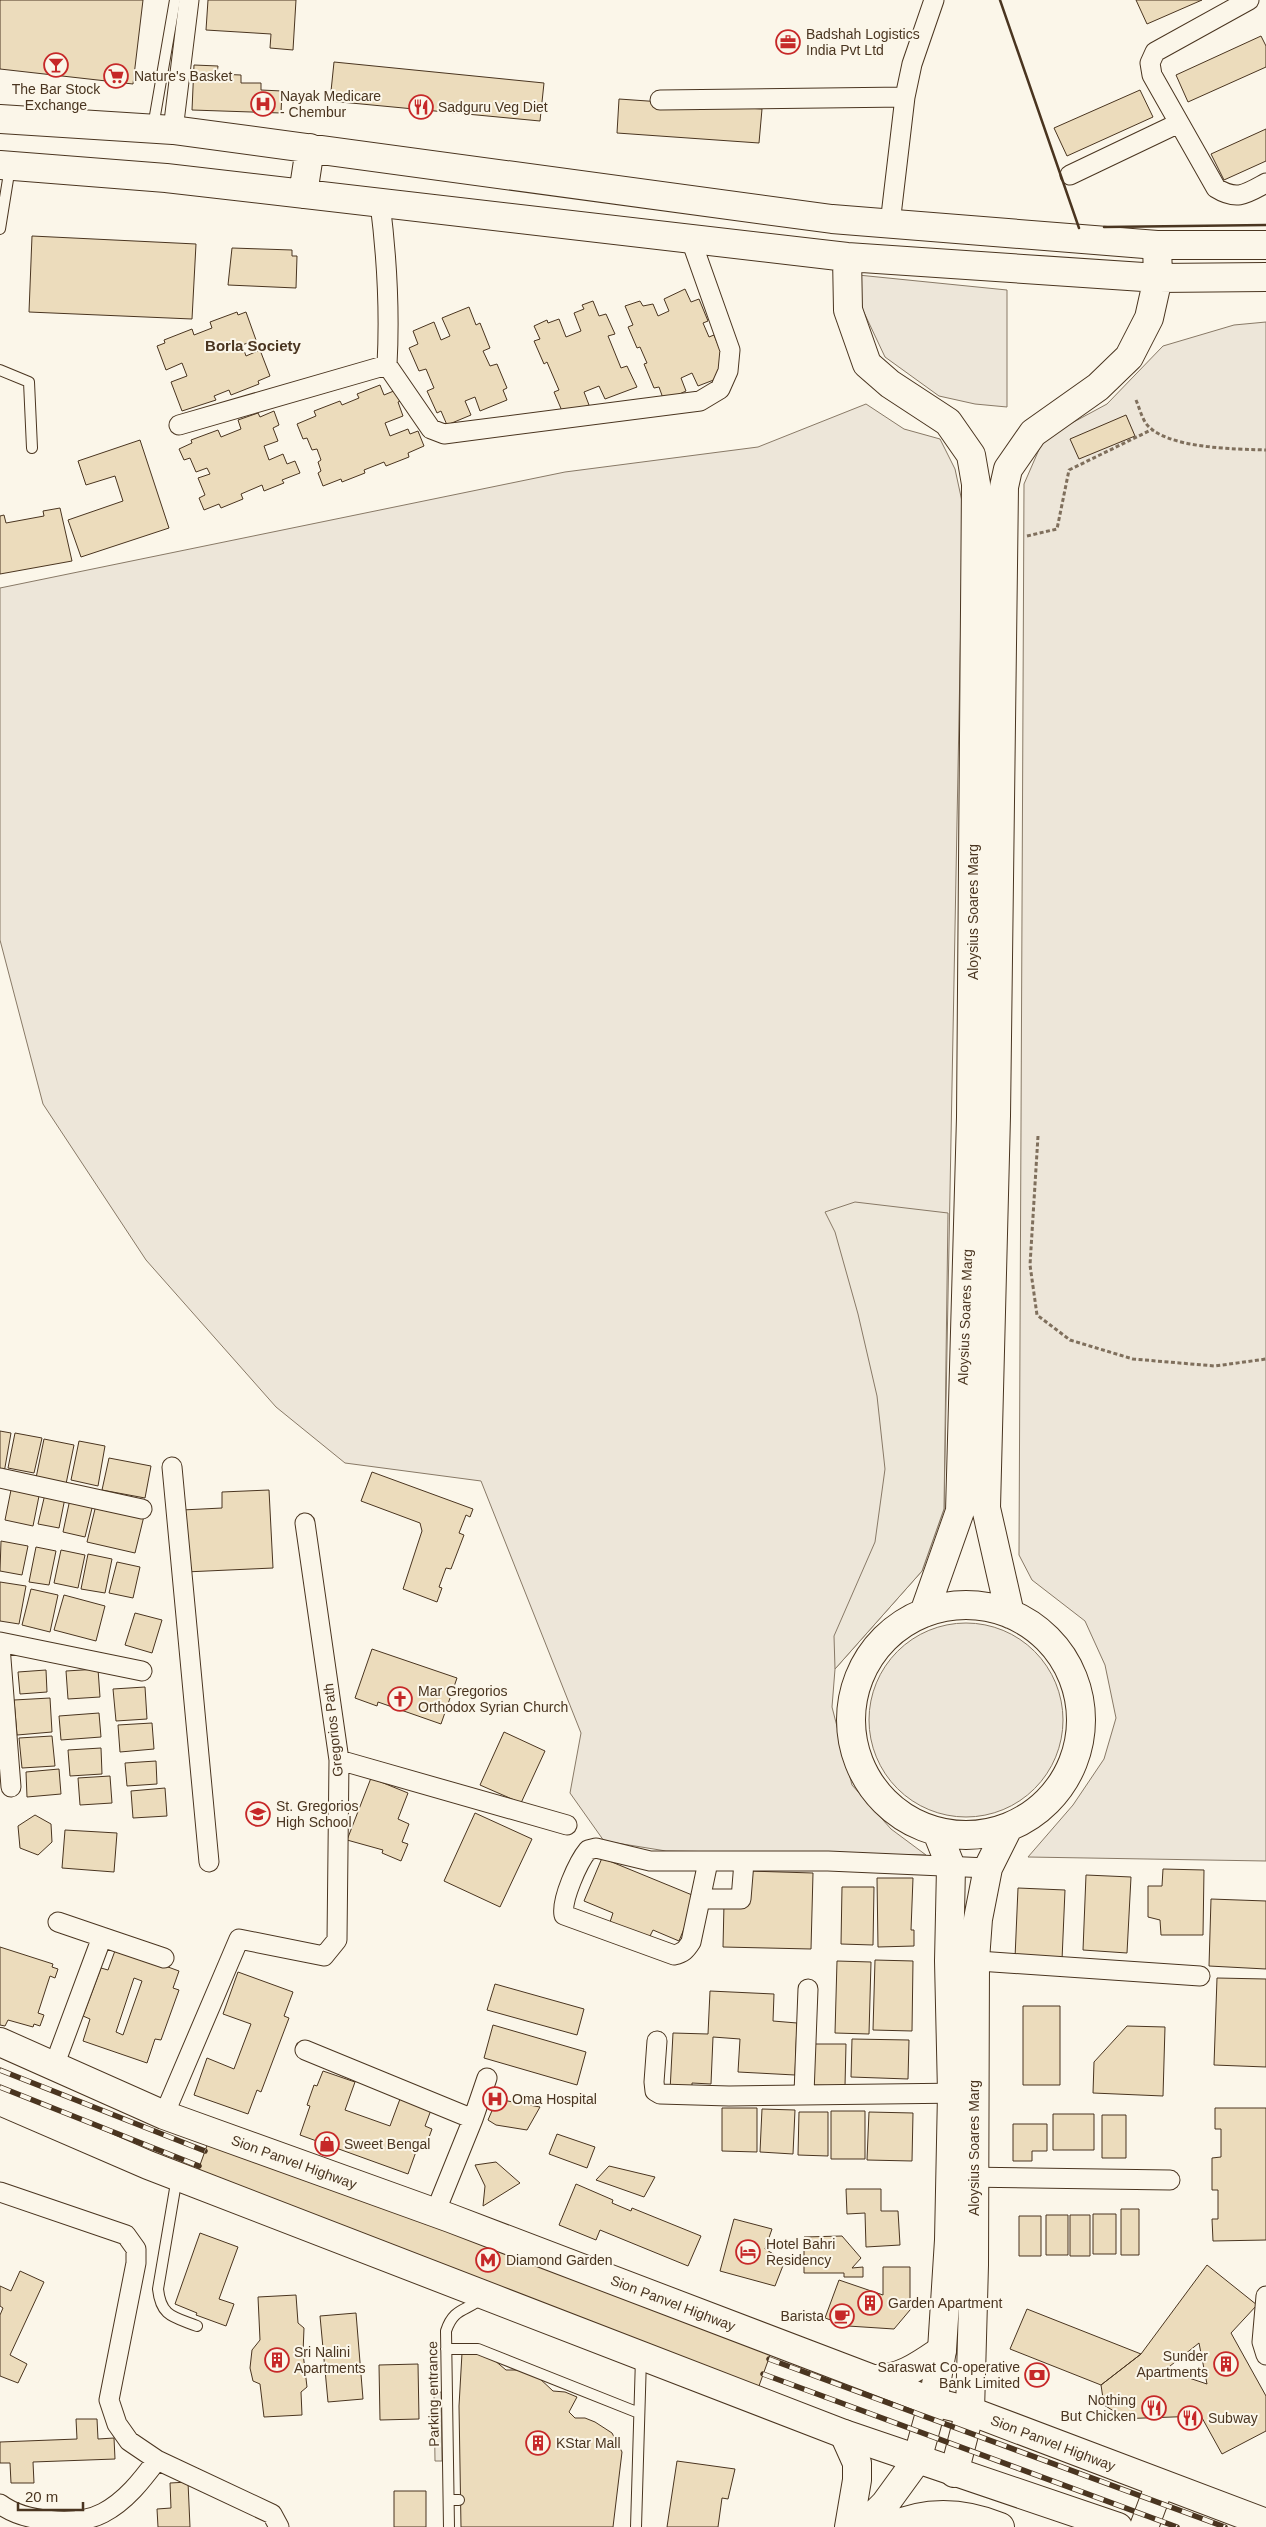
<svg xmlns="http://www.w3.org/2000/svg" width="1266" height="2527" font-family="Arial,sans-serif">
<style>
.green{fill:#ede6d9;stroke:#887966}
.parking{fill:#ede7d9;stroke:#887966}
.building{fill:#ecdcbc;stroke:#4a3520;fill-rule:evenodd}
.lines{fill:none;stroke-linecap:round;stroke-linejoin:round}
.service-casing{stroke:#4a3520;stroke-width:12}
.minor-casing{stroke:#4a3520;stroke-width:21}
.secondary-casing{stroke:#4a3520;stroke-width:30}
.trunk-casing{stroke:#4a3520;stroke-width:30}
.path{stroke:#7f6f5c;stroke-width:3;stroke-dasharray:4 2.5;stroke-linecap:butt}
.service{stroke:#fbf6e9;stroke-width:10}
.minor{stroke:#fbf6e9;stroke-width:19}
.secondary{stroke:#fbf6e9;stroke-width:28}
.trunk{stroke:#fbf6e9;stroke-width:28}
.rail-casing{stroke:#4a3520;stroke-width:5.5}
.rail{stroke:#fbf6e9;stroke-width:4;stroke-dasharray:11;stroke-linecap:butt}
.wall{stroke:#4a3520;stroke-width:2.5}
.labels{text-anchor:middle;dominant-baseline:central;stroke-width:4;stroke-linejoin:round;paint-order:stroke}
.poi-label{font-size:14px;fill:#4a3520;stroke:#fbf6e9;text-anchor:start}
.street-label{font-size:14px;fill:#4a3520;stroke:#fbf6e9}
.neighbourhood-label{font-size:15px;font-weight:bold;fill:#4a3520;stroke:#fbf6e9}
</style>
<rect width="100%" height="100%" fill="#fbf6e9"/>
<!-- green -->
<path class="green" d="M858,275l149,15v117l-32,-3 -36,-8 -54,-39 -25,-53z
M1266,322v1539l-238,-4 45,-52 31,-46 12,-41 -11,-53 -20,-44 -53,-41 -13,-25 5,-1071 20,-46 63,-34 56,-58 71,-21z
M866,404l38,25 36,10 15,30 8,37 -19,1003 -22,62 -87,98 -3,38 20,78 39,44 35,26 -260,-4 -62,-10 -34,-48 11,-60 -100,-252 -136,-18 -69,-56 -130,-147 -103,-156 -43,-164v-352l565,-116 193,-25z
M869 1720a97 97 0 1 1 194 0a97 97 0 1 1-194 0Z"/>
<!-- parking -->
<path class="parking" d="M855,1202l93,11 -4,296 -22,62 -87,98 -1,-33 41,-94 10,-73 -8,-73 -19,-82 -23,-82 -10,-20z
M441,2392l1,69h-7l-1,-68z"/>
<!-- building -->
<path class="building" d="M0,0h143l-10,84 -133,-15z
M208,0h88l-3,50 -23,-2 1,-14 -65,-4z
M1136,0h66l-55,24z
M1261,36l5,10v21l-78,35 -12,-27z
M334,62l210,21 -4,38 -210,-20z
M194,65l24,1 -1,8 24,1v8h20v7l21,1 -1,22 -89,-3z
M1140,90l13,27 -86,39 -13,-28z
M619,99l143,10 -3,34 -142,-10z
M1266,129v32l-42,19 -13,-26z
M32,236l164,8 -4,75 -163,-7z
M232,248l60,2v6h5l-1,32 -68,-3z
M685,289l6,13 8,-3 9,22 -5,2 6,14 5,-2 11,27 -6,3 5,11 -26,10 -6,-13 -11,5 5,13 -22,10 -5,-14 -5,1 -10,-24 3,-1 -7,-16 -3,1 -9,-21 5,-2 -8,-19 15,-5 3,5 10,-2 5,12 11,-5 -5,-12z
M593,301l6,15 7,-2 9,20 -7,2 13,32 6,-2 10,21 -32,12 -6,-13 -15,6 5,13 -24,13 -11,-26 5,-2 -12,-28 -3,2 -10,-23 6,-2 -6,-13 13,-6 1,3 11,-4 7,18 15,-6 -7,-18 10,-4 -2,-4z
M469,307l7,18 4,-2 10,25 -7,3 7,15 7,-2 10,24 -4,2 4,10 -27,11 -5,-14 -10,4 6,14 -24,10 -6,-14 -4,2 -10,-22 7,-3 -8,-19 -7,2 -10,-23 9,-4 -5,-13 21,-9 7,18 9,-4 -8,-18z
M237,312l1,3 8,-3 10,28 -14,5 4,11 14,-6 10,26 -12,5 1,3 -28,11 -2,-5 -15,6 2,4 -34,11 -11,-29 16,-6 -5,-13 -16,7 -9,-24 8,-3 -1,-3 28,-11 2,6 18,-7 -2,-6z
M380,385l4,10 17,-7 4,11 -7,3 5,14 -18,7 5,13 18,-7 2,5 8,-3 6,15 -16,7 1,4 -23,9 -2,-4 -20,8 1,3 -23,9 -1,-3 -18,7 -5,-13 3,-2 -3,-9 3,-2 -4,-11 -5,1 -5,-12 -4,1 -6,-15 19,-8 -2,-5 26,-10 2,4 17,-7 -2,-4z
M274,411l5,14 -6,3 5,13 -14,5 5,14 14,-6 4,10 8,-3 5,12 -18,7 2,3 -20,8 -2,-6 -21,9 2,5 -22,9 -2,-4 -15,6 -5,-12 6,-3 -7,-17 12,-4 -3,-6 -11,4 -6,-14 -6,2 -5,-11 13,-6 -1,-3 27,-10 3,7 20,-8 -3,-9 20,-7 2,4z
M1126,415l9,21 -56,23 -9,-20z
M140,440l29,88 -88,29 -13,-37 55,-19 -8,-25 -29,9 -8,-24z
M60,508l12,53 -72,13v-58l4,-1 2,8 38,-7 -1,-5z
M0,1431l11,2 -7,40 -4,-1z
M15,1433l27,5 -8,35 -26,-5z
M44,1439l30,6 -8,39 -30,-6z
M79,1441l26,5 -7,40 -27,-6z
M109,1458l42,8 -6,32 -43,-8z
M372,1472l101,37 -3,8 -4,-2 -7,18 5,2 -13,34 -5,-1 -7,19 3,1 -5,14 -34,-13 19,-58 -2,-8 -59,-22z
M12,1485l28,6 -7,35 -28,-6z
M269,1490l4,78 -88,4 -3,-62 40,-2v-16z
M45,1494l20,4 -6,30 -21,-4z
M70,1499l23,5 -8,33 -22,-5z
M96,1505l48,11 -9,37 -48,-11z
M1,1541l27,5 -6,29 -22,-4z
M36,1547l20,4 -7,34 -20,-3z
M61,1550l24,5 -7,33 -24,-5z
M88,1554l24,5 -7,34 -24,-4z
M117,1562l23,5 -7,31 -24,-5z
M0,1582l26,4 -7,38 -19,-3z
M31,1589l27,6 -8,37 -28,-7z
M64,1595l41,11 -9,35 -42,-11z
M135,1613l27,7 -10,33 -27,-8z
M372,1649l85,29 -16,46 -63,-22 -1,4 -22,-8z
M98,1669l2,28 -32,2 -2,-28z
M46,1670l1,22 -27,2 -2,-22z
M145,1687l2,32 -31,2 -3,-32z
M50,1698l2,34 -35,3 -3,-35z
M99,1713l2,24 -40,3 -2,-24z
M152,1723l2,26 -34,3 -2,-27z
M504,1732l41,19 -24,52 -41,-18z
M52,1736l3,30 -33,2 -3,-30z
M101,1748l1,26 -32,2 -2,-26z
M156,1761l1,23 -30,2 -2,-23z
M59,1769l2,25 -34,3 -1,-25z
M110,1776l2,27 -32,2 -2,-27z
M371,1778l37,15 -10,26 11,5 -7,18 6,2 -7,17 -19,-8 1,-3 -36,-10z
M165,1788l2,28 -34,2 -2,-27z
M475,1813l57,26 -32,68 -56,-26z
M35,1815l16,9 1,18 -14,13 -18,-7 -2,-22z
M65,1830l52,3 -3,39 -52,-4z
M602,1858l95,39 -18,44 -26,-11 -4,8 -39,-16 3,-9 -29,-12z
M1163,1869l41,1 -1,65h-42l-1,-15 -12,-3v-31h14z
M748,1871l65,2 -2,76 -88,-2 1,-43z
M1086,1875l45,2 -4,76 -44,-3z
M877,1878h36l-2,52h3v16l-36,1z
M842,1887h32l-1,58 -32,-1z
M1018,1888l47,2 -3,70 -47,-2z
M1211,1899l55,2v68l-57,-3z
M0,1947l53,17 -1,3 6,2 -3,9 -5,-2 -12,37 6,2 -4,11 -6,-2 -1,3 -25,-7 -3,6 -5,-1z
M116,1948l63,23 -6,17 6,2 -18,50 -6,-1 -8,24 -64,-22 7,-22 -7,-3 18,-48 7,2zM134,1978l8,3 -19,54 -7,-3z
M875,1960l38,1 -1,70 -39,-1z
M837,1961l34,1 -2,72 -34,-1z
M238,1972l55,20 -9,24 5,2 -28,74 -4,-2 -9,24 -54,-19 13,-37 27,11 17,-45 -28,-10z
M1217,1978l49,1v88l-52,-2z
M495,1984l89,25 -7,26 -90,-25z
M710,1991l64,3 -1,27 24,2 -2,52 -57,-3 2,-33 -27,-2 -2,47 -19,-1v9l-22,-1 3,-58 35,1z
M1023,2006h37v79h-37z
M493,2025l93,27 -9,33 -93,-27z
M1127,2026l38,1 -2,69 -70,-3 1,-31z
M852,2039l57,1 -1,39 -57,-2z
M811,2044h35l-1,42 -35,-1z
M323,2071l32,11 -10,28 45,16 10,-27 31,11 -6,16 7,3 -7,19 -7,-2 -10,28 -108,-39 10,-29 -3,-1 7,-20 3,1z
M497,2099l43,8 -13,23 -31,-5 -8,-5z
M722,2108h35v44l-35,-1z
M1215,2108h51v132l-53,1 -1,-22h6v-29h-6v-32l9,-1v-28h-6z
M762,2109l33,1 -2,44 -33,-2z
M831,2111h34v48h-34z
M799,2112h29v44l-30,-1z
M869,2112l44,1 -1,48 -45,-1z
M1053,2114h41v36h-41z
M1102,2115h24v43h-24z
M1013,2124h34v27h-15v10h-19z
M214,2126l564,207 -23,64 -564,-207z
M557,2134l38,13 -8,21 -38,-14z
M496,2162l24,21 -37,23 2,-20 -10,-21z
M609,2166l46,11 -11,20 -48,-17z
M576,2184l37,16 -1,3 19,8 1,-3 69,28 -13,30 -88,-36 -4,10 -37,-15z
M846,2189h35v22h17l2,34 -34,2 -1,-34 -18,1z
M1121,2209h18v46h-18z
M1093,2214h23v40h-23z
M1046,2215h22v40h-22z
M1070,2215h20v41h-20z
M1019,2216h22v40h-22z
M734,2219l38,10 -7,20 10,6 -3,6 12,2 -9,23 -55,-15z
M200,2233l38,14 -19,52 15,5 -8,22 -30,-11 1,-2 -22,-9z
M842,2236l19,22 -9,10 11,-1v10h-19v-4h-40v-36z
M1207,2265l50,40 -26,28 35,63v35l-44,23 -21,-38 -85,3 1,-6 -13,-8 -3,-20 40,-31zM1199,2343l8,41 -42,-14z
M883,2267h27v43l-16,19 -46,-3 -23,-8 14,-38 44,15z
M20,2271l24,11 -34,73 17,9 -9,19 -18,-7v-61l3,-7 -3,-2v-20l11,5z
M296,2295l2,28 6,5 -1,25 4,34 -6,5 1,23 -38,2 -4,-33 -7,-3 -3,-13 2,-18 8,-10 -2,-43z
M1027,2309l114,45 -40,31 -91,-36z
M356,2313l7,86 -35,3 -8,-86z
M462,2353l25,1 19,16h17l15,7 15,14 12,1 12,5 -8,15 6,6h10l10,4 17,11 10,19 -9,75h-152l-2,-121z
M418,2364l1,55 -39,1 -1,-55z
M76,2419h21l1,20 16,-1 1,21 -82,3 1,21h-23l-1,-20h-10v-21l77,-3z
M677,2461l58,8 -7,30 -6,-1 -4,29h-51z
M188,2482l2,45h-32l-1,-18 14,-1 -1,-25z
M394,2491h32v36h-32z"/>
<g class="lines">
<!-- service casing -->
<g class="service-casing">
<path id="service" d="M153,127l22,-127
M0,229l10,-62
M0,370l29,12 3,66
M177,2177l-19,112c3,28 16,28 39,37
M446,2349h32l161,64
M449,2500h10
M449,2527l-3,-196c8,-24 20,-19 38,-34
M636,2527l5,-169"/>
</g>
<!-- minor casing -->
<g class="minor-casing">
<path id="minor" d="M1249,0l-94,52 -5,11 2,12 64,113c21,13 30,6 50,-5
M660,100l245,-3
M173,130l16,-130
M1070,175l109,-52
M890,224l15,-127 7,-33 22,-64
M387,365l44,64 13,5 256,-33 20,-12 8,-18 2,-21 -39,-110
M179,425l208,-60c3,-55 0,-107 -7,-162
M172,1467l37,395
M0,1478l142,31
M0,1642l142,29
M0,1646l11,141
M339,1760l228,65
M708,1862l-17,80c-5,8 -8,11 -17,13l-110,-40c-3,-15 14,-53 24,-65l8,-2 54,13h178l160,7
M701,1899h40l3,-37
M58,1922l44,15
M964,1960l236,16
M657,2041l-3,41 1,9 5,3 69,2 234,-3
M305,2050l168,69 14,-41
M54,2066l48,-129 62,21
M804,2094l4,-105
M164,2115l75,-176 85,17 13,-16 2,-180 -34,-237
M964,2177l206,3
M0,2192l126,43 10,14v14l-27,137 8,24 12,17 28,19
M435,2213l38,-94
M1266,2296l-4,46 4,13
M0,2504c24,18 76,23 103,9 23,-12 39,-33 54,-53l115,54 7,13"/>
</g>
<!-- secondary casing -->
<g class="secondary-casing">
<path id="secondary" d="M0,119l173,11 659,89 325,26h109
M0,165l166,13 681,79 311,21 108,-1
M303,194l7,-46
M847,257l1,53 19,54 23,20 58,38 23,33 5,29 -5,633 -11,394 -36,102
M851 1720a115 115 0 1 1 230 0a115 115 0 1 1-230 0Z
M1010,1614l-24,-106 10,-392 8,-629 4,-18 25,-36 65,-46 31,-30 20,-39 9,-40 -1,-33
M844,2434l13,29v17l-8,47
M954,2473l16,-62 4,-146 1,-305 3,-41 10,-51 20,-40
M862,2527l23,-23 32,-44 16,-58 9,-52 7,-110 3,-147 -3,-132 2,-94 -14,-35
M890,2527c37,-17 73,-15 110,0
M1144,2527l16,-43"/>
</g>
<!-- trunk casing -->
<g class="trunk-casing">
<path id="trunk" d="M0,2042l164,73 286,103 483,184 37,9 296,112
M0,2101l148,64 696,269 274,93
M873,2379c27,1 47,-14 69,-29"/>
</g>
<!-- path -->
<path class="path" d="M1136,400c3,7 5,15 9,22 17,27 92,27 121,28
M1027,536l30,-7 12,-59 84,-41
M1038,1136l-8,129 7,50 33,25 63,19 82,7 51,-7"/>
<!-- service -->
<use href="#service" class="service"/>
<!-- minor -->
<use href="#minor" class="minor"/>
<!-- secondary -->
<use href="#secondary" class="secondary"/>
<!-- trunk -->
<use href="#trunk" class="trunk"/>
<!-- rail casing -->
<g class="rail-casing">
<path id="rail" d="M0,2070l205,81
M0,2087l199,79
M769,2359l456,168
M763,2374l414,153"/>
</g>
<!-- rail -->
<use href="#rail" class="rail"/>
<!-- wall -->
<path class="wall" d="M1000,0l79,228
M1104,227l162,-2"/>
</g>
<!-- icons -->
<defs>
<g id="office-ring" transform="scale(1.25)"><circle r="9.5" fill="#fbf6e9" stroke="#c62828" stroke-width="1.5"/><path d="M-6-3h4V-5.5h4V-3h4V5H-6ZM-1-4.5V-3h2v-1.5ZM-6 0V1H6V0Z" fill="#c62828"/></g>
<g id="bar-ring" transform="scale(1.25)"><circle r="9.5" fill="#fbf6e9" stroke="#c62828" stroke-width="1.5"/><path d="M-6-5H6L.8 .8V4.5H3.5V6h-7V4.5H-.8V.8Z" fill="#c62828"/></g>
<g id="supermarket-ring" transform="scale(1.25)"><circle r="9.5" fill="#fbf6e9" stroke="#c62828" stroke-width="1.5"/><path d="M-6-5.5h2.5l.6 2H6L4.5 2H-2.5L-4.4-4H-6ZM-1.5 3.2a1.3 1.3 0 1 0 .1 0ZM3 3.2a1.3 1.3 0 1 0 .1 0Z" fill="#c62828"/></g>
<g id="hospital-ring" transform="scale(1.25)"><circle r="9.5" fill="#fbf6e9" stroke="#c62828" stroke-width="1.5"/><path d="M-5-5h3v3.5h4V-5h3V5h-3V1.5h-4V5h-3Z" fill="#c62828"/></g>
<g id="restaurant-ring" transform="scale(1.25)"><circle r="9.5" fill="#fbf6e9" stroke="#c62828" stroke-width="1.5"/><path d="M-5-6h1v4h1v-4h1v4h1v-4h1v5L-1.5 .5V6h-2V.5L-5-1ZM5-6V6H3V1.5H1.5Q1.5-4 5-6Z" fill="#c62828"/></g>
<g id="church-ring" transform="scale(1.25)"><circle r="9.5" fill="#fbf6e9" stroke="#c62828" stroke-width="1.5"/><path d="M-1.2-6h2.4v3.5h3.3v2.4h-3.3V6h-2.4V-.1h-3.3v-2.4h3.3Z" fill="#c62828"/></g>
<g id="school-ring" transform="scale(1.25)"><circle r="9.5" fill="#fbf6e9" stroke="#c62828" stroke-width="1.5"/><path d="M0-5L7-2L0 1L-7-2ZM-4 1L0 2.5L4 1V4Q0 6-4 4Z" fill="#c62828"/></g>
<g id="shop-ring" transform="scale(1.25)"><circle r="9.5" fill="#fbf6e9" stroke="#c62828" stroke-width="1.5"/><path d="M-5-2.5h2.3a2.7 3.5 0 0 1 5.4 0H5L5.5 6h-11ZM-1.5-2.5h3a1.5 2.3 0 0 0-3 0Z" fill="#c62828"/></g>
<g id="hotel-ring" transform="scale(1.25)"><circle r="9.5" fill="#fbf6e9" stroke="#c62828" stroke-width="1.5"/><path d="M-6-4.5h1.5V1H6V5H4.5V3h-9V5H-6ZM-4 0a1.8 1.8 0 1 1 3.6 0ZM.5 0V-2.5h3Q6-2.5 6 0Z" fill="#c62828"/></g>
<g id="metro-ring" transform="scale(1.25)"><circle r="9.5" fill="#fbf6e9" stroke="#c62828" stroke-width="1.5"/><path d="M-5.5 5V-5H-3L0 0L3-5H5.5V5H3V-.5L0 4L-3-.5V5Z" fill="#c62828"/></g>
<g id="building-ring" transform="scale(1.25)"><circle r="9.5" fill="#fbf6e9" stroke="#c62828" stroke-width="1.5"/><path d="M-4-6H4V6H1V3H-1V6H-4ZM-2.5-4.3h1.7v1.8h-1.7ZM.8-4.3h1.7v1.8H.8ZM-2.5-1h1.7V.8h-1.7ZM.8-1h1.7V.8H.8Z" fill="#c62828"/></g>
<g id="cafe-ring" transform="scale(1.25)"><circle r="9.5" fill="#fbf6e9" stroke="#c62828" stroke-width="1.5"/><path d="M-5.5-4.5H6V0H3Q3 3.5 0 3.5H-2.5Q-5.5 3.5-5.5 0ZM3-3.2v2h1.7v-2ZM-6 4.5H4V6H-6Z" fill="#c62828"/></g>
<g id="bank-ring" transform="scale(1.25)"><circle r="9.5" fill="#fbf6e9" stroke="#c62828" stroke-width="1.5"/><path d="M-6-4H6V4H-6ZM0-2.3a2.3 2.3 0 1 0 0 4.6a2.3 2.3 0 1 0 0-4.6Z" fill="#c62828"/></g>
</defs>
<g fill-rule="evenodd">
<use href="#office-ring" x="788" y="42"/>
<use href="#bar-ring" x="56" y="65"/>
<use href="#supermarket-ring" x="116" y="76"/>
<use href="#hospital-ring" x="263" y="104"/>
<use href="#restaurant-ring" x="421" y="107"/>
<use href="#church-ring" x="400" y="1699"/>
<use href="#school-ring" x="258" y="1814"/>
<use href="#hospital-ring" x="495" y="2099"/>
<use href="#shop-ring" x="327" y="2144"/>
<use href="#hotel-ring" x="748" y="2252"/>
<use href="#metro-ring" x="488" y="2260"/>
<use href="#building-ring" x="870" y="2303"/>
<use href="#cafe-ring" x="842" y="2316"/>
<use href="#building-ring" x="277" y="2360"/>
<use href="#building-ring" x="1226" y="2364"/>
<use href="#bank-ring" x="1037" y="2375"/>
<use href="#restaurant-ring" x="1154" y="2408"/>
<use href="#restaurant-ring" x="1190" y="2418"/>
<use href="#building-ring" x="538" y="2443"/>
</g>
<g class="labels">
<!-- poi labels -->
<g class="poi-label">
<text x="806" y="34">Badshah Logistics<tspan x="806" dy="16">India Pvt Ltd</tspan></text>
<text x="134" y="76">Nature's Basket</text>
<text x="56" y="89" text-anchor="middle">The Bar Stock<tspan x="56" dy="16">Exchange</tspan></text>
<text x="280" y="96">Nayak Medicare<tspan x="280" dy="16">- Chembur</tspan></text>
<text x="438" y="107">Sadguru Veg Diet</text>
<text x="418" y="1691">Mar Gregorios<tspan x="418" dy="16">Orthodox Syrian Church</tspan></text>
<text x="276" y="1806">St. Gregorios<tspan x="276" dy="16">High School</tspan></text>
<text x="512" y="2099">Oma Hospital</text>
<text x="344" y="2144">Sweet Bengal</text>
<text x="766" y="2244">Hotel Bahri<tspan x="766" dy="16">Residency</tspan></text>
<text x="506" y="2260">Diamond Garden</text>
<text x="888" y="2303">Garden Apartment</text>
<text x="824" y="2316" text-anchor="end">Barista</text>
<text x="294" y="2352">Sri Nalini<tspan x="294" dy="16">Apartments</tspan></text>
<text x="1208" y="2356" text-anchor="end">Sunder<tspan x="1208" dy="16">Apartments</tspan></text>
<text x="1020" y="2367" text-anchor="end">Saraswat Co-operative<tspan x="1020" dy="16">Bank Limited</tspan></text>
<text x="1136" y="2400" text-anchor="end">Nothing<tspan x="1136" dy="16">But Chicken</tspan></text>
<text x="1208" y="2418">Subway</text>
<text x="556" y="2443">KStar Mall</text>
</g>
<!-- street labels -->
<g class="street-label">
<text transform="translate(973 912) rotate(-90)">Aloysius Soares Marg</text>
<text transform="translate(965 1317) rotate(-88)">Aloysius Soares Marg</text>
<text transform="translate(333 1730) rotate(-96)">Gregorios Path</text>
<text transform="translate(974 2148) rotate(-90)">Aloysius Soares Marg</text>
<text transform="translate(294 2162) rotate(20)">Sion Panvel Highway</text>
<text transform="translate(673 2303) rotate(21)">Sion Panvel Highway</text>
<text transform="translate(433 2394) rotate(-91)">Parking entrance</text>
<text transform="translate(1053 2443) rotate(21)">Sion Panvel Highway</text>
</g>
<!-- neighbourhood labels -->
<g class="neighbourhood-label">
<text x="253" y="345">Borla Society</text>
</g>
</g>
<!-- scale -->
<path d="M18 2502v8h65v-8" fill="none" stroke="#4a3520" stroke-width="2.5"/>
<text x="25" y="2502" font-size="15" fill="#4a3520" stroke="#fbf6e9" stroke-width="4" paint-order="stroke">20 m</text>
</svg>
